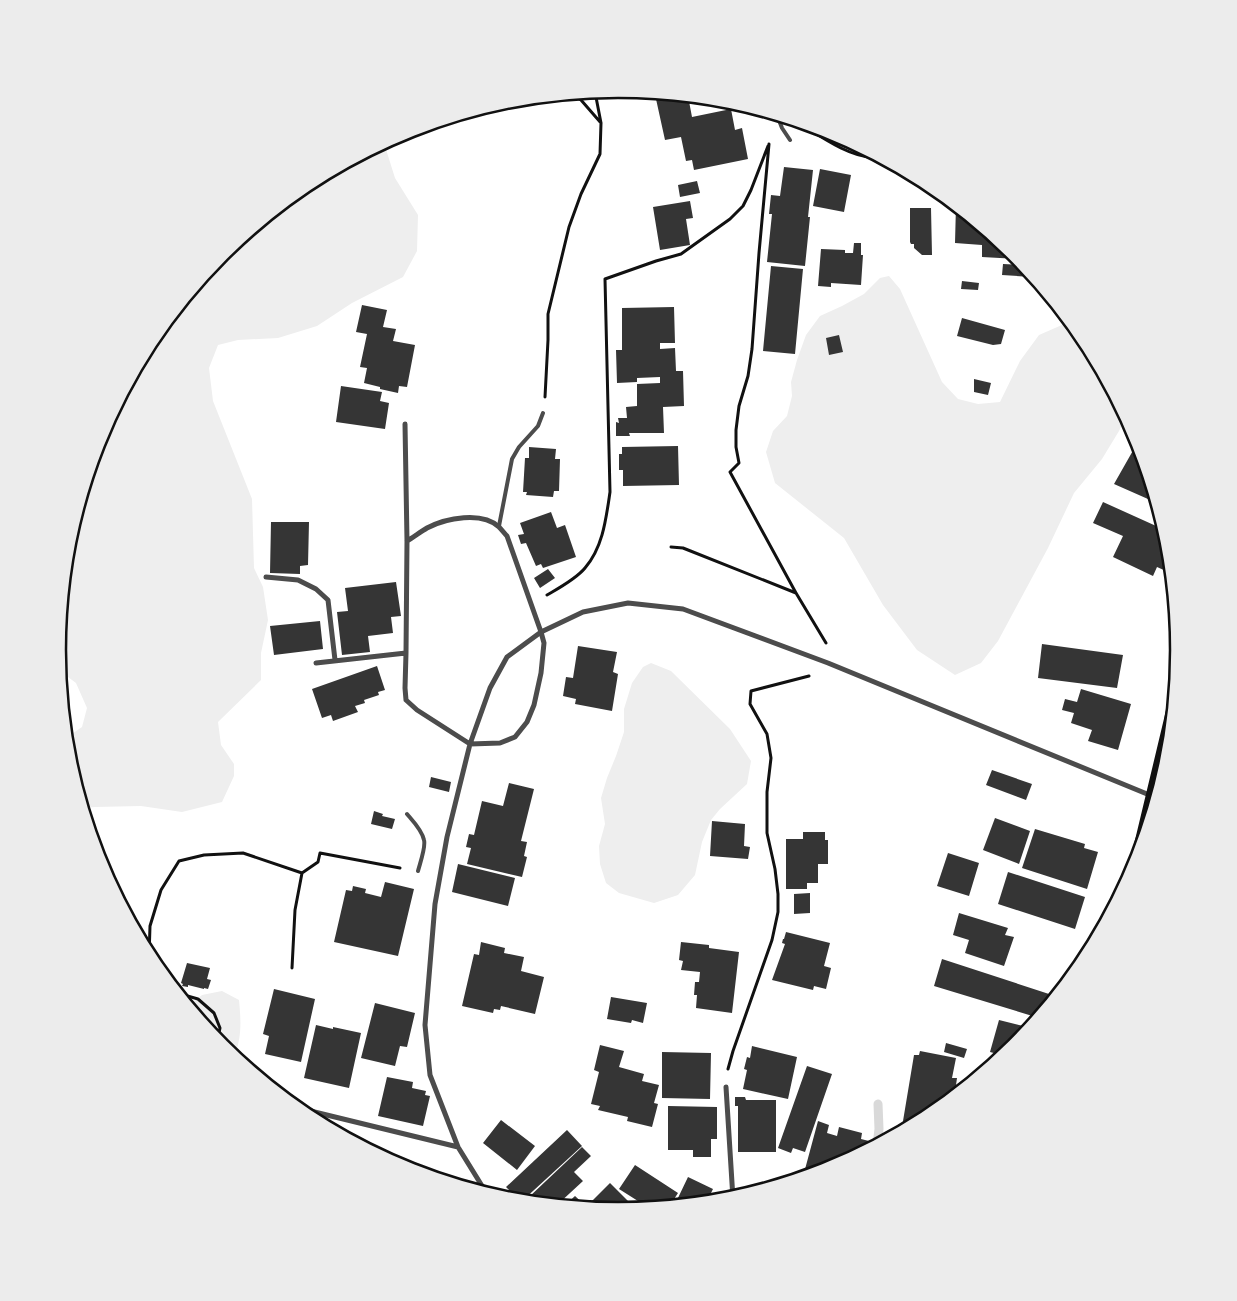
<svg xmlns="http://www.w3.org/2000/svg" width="1237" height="1301" font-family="Lato,sans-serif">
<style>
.green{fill:#eee}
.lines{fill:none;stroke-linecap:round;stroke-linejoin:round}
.stream{stroke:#d9d9d9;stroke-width:9}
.building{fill:#353535}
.path{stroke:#111;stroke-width:3}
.service{stroke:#4c4c4c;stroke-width:4}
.minor{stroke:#4c4c4c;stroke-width:5}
.trunk{stroke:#111;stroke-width:14}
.rim{fill:none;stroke:#111;stroke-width:2.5}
</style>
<rect width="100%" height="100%" fill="#fff"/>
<!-- green -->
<path class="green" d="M384,143l11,35 23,37 -1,36 -14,26 -51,26 -35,23 -39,12 -40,2 -20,5 -9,23 4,33 39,98 2,69 9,19 5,33 -7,33v27l-43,42 3,23 13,19v12l-12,26 -40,10 -41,-6 -46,1 -12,1 -15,-48 -2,-22 16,-11 5,-19 -11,-25 -16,-12 -2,-21 10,-109 32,-105 52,-97 70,-85 85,-70z
M889,276l11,13 42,93 16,17 20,5 22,-2 20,-41 19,-26 32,-14 14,18 41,77 -7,15 -17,28 -28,34 -26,55 -50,93 -17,22 -26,12 -38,-25 -34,-45 -39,-67 -69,-55 -9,-31 7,-21 14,-15 5,-20 -1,-14 6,-22 9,-25 14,-19 22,-10 22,-12 16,-16z
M651,663l20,8 59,58 21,32 -4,23 -27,25 -9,11 -9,22 -7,33 -17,20 -24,8 -35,-10 -13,-10 -6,-19 -1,-18 6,-22 -4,-26 6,-20 9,-22 8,-24v-23l8,-26 11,-16z
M222,991l17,9c2,22 3,37 -5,57l-12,-10 -34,-41 14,-11z"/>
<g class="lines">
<!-- stream -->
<path class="stream" d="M877,1145l2,-16 -1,-25"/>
</g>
<!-- building -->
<path class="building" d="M675,95l13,1 4,21 39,-8 4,21 7,-2 6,31 -54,11 -2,-10 -6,1 -5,-24 -16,3 -9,-41z
M784,167l29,3 -5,47h2l-5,49 -38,-4 5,-48h-3l2,-19 9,1z
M820,169l31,6 -7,37 -31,-6z
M697,181l3,12 -20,4 -2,-12z
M690,201l3,17 -7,1 4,26 -30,5 -7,-43z
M956,205l59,49 4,5 -37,-2v-12l-27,-2z
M910,208h21l1,47h-10l-8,-7v-4h-3l-1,-2z
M854,243h7v12h2l-2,30 -30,-2v4l-13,-1 3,-37 24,1v3h8z
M1003,264l22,1 6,8v4l-29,-2z
M771,266l32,3 -8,85 -32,-3z
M962,281l17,2 -1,7 -17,-1z
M362,305l25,5 -4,17 13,2 -3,12 22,4 -8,42 -8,-1 -1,7 -18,-4v-2l-16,-4 3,-15 -7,-1 7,-33 -11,-2z
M674,307l1,36h-15v6l15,-1 1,23h7l1,35 -21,1 1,26h-35l1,3h-14v-14l3,1 -1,-5h9l-1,-11 11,-1v-22l23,-1v-6l-23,1v4l-20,1 -1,-33h6v-42z
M962,318l43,12 -4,14 -8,1 -36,-9z
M839,335l4,17 -14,3 -3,-17z
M974,379l17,4 -3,12 -14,-3z
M341,386l41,6 -2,9 9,2 -4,26 -49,-7z
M678,446l1,39 -56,1v-16h-4v-16h3v-7z
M529,447l27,2 -1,10h5l-1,32h-5l-1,6 -27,-2 1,-3h-4l2,-34h4z
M1135,447l6,3 16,53 -43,-19z
M1103,502l62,28 4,11 2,19 -5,11 -9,-4 -4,9 -40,-19 10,-21 -30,-13z
M551,512l6,16 8,-3 11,32 -33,11 -2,-4 -5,2 -10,-23 -5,1 -3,-9 6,-1 -4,-11z
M271,522h38l-1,43 -8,1v8l-30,-1z
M548,569l7,9 -15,10 -6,-10z
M396,582l5,34 -10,1 2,16 -25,3 2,16 -28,3 -5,-43 11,-1 -3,-23z
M320,621l3,28 -49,6 -4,-29z
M1042,644l81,11 -6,33 -79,-10z
M578,646l39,6 -4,20 5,2 -6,37 -37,-7 1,-5 -13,-3 3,-19 7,1z
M377,666l8,24 -7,2 1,3 -15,5 1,3 -10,3 3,6 -25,9 -2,-6 -9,3 -10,-29z
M1081,689l50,15 -13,46 -30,-9 4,-11 -21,-7 3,-10 -12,-3 3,-11 12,3z
M992,770l40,14 -6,16 -40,-15z
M431,777l20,5 -2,10 -20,-5z
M509,783l25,6 -13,52 6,1 -3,14 3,1 -5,20 -55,-13 4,-16 -5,-1 3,-13 5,1 8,-34 21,5z
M374,811l9,3 -1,2 13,3 -3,10 -21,-5z
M995,818l35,13 -11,33 -36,-14z
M712,821l33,3 -1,22 6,1 -2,12 -38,-3z
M1035,829l50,15 -1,4 14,4 -11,37 -65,-21z
M803,832h22v8h3v24h-10v19h-11v6h-21v-50h17z
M948,853l31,10 -10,33 -32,-10z
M458,864l57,14 -7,28 -56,-14z
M1008,872l77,25 -10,32 -77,-25z
M385,882l29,7 -16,67 -64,-14 12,-52 6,1 1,-5 13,3 -1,4 16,4z
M810,893v20l-16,1v-20z
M959,913l49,15 -3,7 9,2 -10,29 -39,-13 4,-13 -16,-5z
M786,932l44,11 -6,23 7,2 -5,21 -12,-3 -1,4 -41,-10 13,-36 -3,-1 1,-4h1z
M481,942l24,6 -1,5 20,4 -3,14 23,6 -9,37 -34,-8 -1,4 -6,-1 -1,4 -31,-7 12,-52 5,1z
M681,942l28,3v3l30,4 -7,61 -36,-5 1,-13h-3l1,-13h4l1,-10 -19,-2 2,-9 -4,-1z
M942,959l107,35 -7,21 -3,3 -105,-32z
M187,963l23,5 -3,11 4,1 -3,9 -4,-1v1l-16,-4v2l-6,-1 1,-2 -2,-1z
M274,989l41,10 -14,63 -36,-8 4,-18 -6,-2z
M611,997l36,6 -4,20 -11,-3 -1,3 -24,-4z
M375,1003l40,10 -8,34 -7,-1 -5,20 -34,-8z
M999,1020l32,8 -16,19 -10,9 -15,-4z
M316,1025l17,4v-2l28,6 -12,55 -45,-10z
M946,1043l21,6 -3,9 -20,-6z
M600,1045l24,6 -5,16 25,7 -2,7 17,4 -5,18 4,1 -6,23 -25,-6 1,-4 -30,-7 2,-4 -9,-2 8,-32 -5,-2z
M752,1046l45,11 -9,42 -45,-10 4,-19 -3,-1 3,-12 3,1z
M920,1051l36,7 -4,20h5l-2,14 5,1 -30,24 -29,16 13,-78h5z
M662,1052l49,1 -1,46 -48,-1z
M807,1066l25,8 -27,78 -12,-4 -2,5 -13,-5z
M387,1077l26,5 -1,6 14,3 -1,4 5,1 -7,30 -45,-10z
M735,1097h10l1,3h30v52h-38v-46h-3z
M668,1106l49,1v32h-6v18h-18v-7h-25z
M501,1120l34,26 -18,24 -34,-27z
M818,1121l11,4 -2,8 10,3 2,-9 23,6 -1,6 12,3 -2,7 -38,20 -20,6 -9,-2z
M567,1130l15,16 -61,56 -15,-15z
M582,1147l9,9 -17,16 9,9 -26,24 -22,-2 -6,-6z
M384,1153l32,11 -3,8 -9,-3 -22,-12z
M635,1165l43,28 -9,14 -20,1 -30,-19z
M688,1177l25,12 -7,14 -19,2 -10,-5z
M610,1183l19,19 -5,5 2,3 -1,1h-7l-28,-2 -3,-3z
M575,1196l13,12 -24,-2z
M636,1202l9,7 -18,2 2,-3 2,2z"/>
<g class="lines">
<!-- path -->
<path class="path" d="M571,94l10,6 20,23
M802,125c19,12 51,34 73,32v-2
M769,144l-10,109 -7,96 -4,27 -9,30 -3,24v17l3,16 -9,9 66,121 30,50
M545,397l3,-57v-26l21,-87 12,-33 19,-40 1,-31 -6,-31
M671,547l12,1 113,45
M547,595c12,-7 29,-16 38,-27 18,-21 21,-49 25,-76l-5,-213 51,-18 25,-7 49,-35 13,-13 8,-16 17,-44
M302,873l16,-11 2,-9 80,15
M149,957l1,-31 11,-36 18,-29 25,-6 39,-2 59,20 -7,37 -3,58
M177,993l21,6 16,14 6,15 -3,14
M728,1069l5,-18 39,-111 6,-28v-18l-3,-25 -8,-36v-41l4,-34 -4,-24 -17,-30 1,-13 58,-15"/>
<!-- service -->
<path class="service" d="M777,115l5,13 8,12
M499,526l13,-67 7,-12 19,-21 5,-13
M407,814c6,7 15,16 17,26 2,7 -4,23 -6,31"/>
<!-- minor -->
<path class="minor" d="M405,424l2,117 -1,112 -1,35 1,12 11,10 53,34 -23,93 -12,67 -10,121 5,50 28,72 29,47
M407,541c7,-4 13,-9 20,-13 19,-10 55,-17 72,-1 3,3 5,6 8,9l34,96 3,11 -3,30 -7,32 -7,17 -12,15 -15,6 -30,1 20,-56 17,-31 34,-25 42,-20 45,-9 55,6 145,54 324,133
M266,577l32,3 18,9 12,11 7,60
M316,663l90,-10
M726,1087l7,112
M294,1107l164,40"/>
<!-- trunk -->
<path class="trunk" d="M1136,866l38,-159"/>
</g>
<!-- crop -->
<path d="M0 0H1237V1301H0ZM66 650a552 552 0 1 1 1104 0a552 552 0 1 1-1104 0Z" fill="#ececec" fill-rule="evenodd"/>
<path class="rim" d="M66 650a552 552 0 1 1 1104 0a552 552 0 1 1-1104 0Z"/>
</svg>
